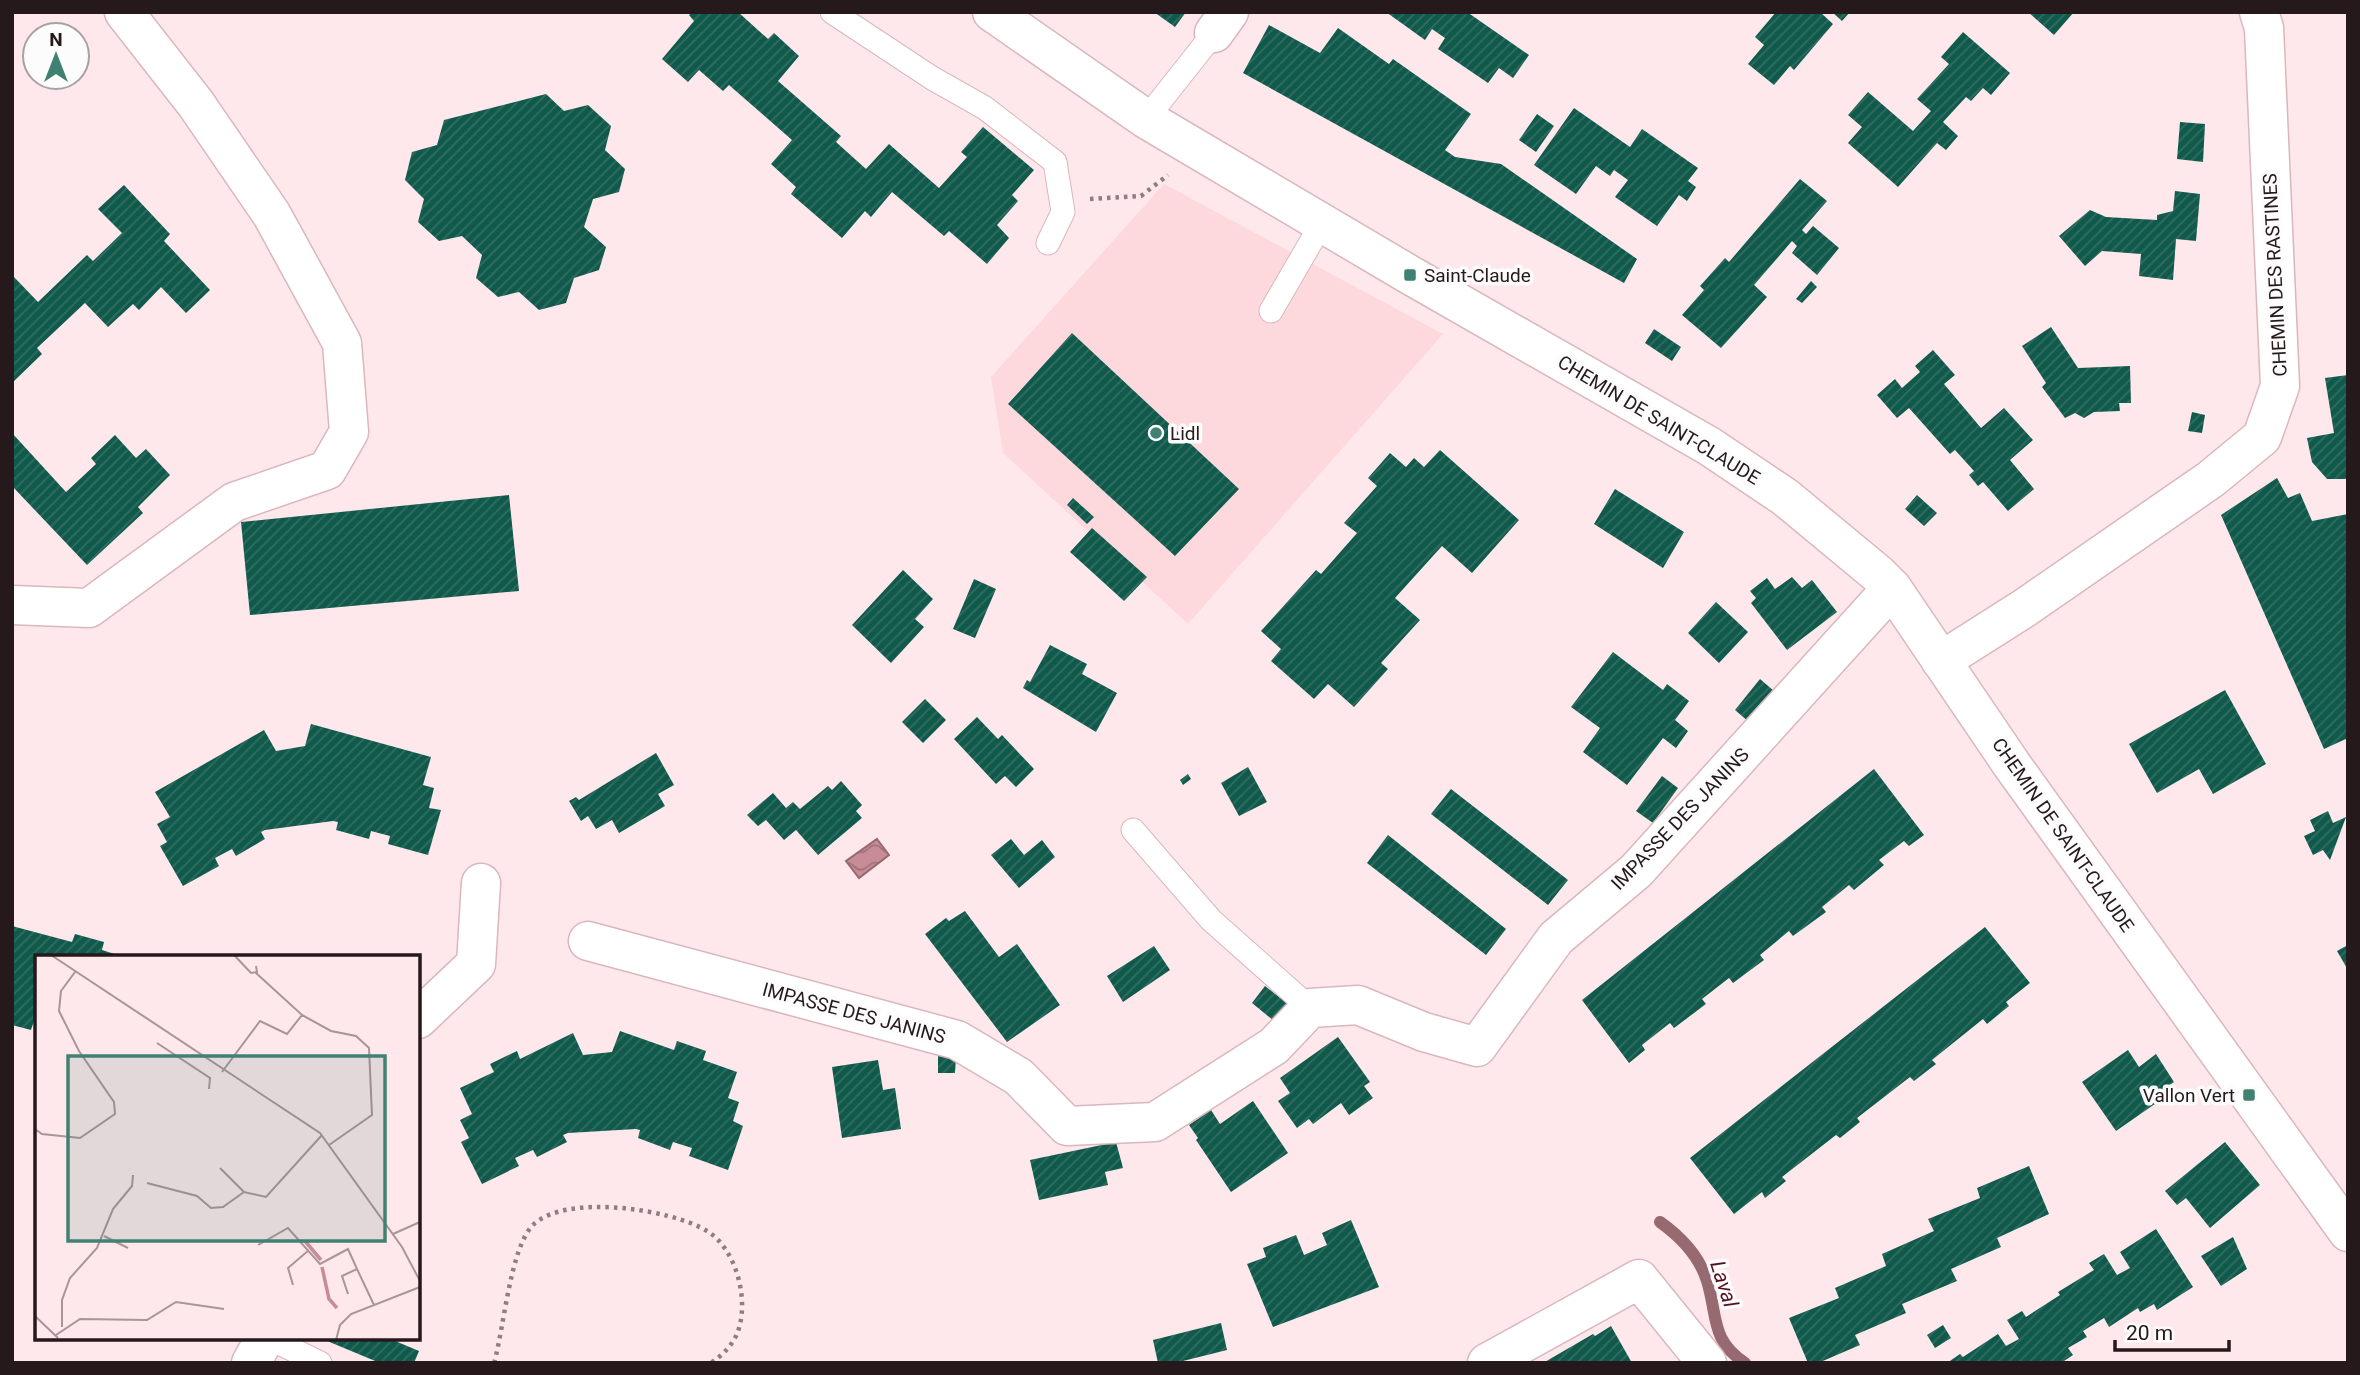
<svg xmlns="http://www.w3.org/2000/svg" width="2360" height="1375" font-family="Roboto,sans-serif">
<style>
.built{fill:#fdd9de}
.water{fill:url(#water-waves);stroke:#966a70;stroke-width:2}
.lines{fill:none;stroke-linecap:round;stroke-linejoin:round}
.stream{stroke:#966a70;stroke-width:12}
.building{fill:url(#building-hatch)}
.service-casing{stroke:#dab7bc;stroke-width:25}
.minor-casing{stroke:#dab7bc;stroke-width:41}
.tertiary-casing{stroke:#dab7bc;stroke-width:41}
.path{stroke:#8f7e81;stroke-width:4.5;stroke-dasharray:3.5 5;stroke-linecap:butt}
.service{stroke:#fff;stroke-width:23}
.minor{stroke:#fff;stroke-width:38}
.tertiary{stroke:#fff;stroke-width:38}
.poi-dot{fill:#408172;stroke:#fcfcfc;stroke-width:2.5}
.labels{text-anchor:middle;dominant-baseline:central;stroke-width:7;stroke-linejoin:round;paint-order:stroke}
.poi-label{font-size:19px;fill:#25191b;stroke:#fcfcfc;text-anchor:start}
.street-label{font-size:19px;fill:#25191b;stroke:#fcfcfc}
.water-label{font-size:21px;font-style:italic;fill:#550e23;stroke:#fcfcfc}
.inset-river{fill:none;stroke:#c78c95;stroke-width:3.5}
.inset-road{fill:none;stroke:#a79598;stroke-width:2}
.view{fill:#408172;fill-opacity:0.15;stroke:#408172;stroke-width:3.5}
.inset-edge{fill:none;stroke:#25191b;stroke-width:3.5}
</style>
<defs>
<pattern id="water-waves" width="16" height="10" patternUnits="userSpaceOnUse" patternTransform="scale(1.75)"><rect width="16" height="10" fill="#c78c95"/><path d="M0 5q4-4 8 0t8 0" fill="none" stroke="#a17279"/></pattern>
<pattern id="building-hatch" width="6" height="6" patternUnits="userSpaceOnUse" patternTransform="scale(1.75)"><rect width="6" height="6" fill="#105a4c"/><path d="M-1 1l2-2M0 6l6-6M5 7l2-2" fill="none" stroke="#336d62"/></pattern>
</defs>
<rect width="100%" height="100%" fill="#fee8eb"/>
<!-- built -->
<path class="built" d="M1164,184l279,150 -255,290 -185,-171 -12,-76z"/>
<!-- water -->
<path class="water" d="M877,839l12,16 -30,23 -13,-17z"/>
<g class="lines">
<!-- stream -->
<path class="stream" d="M1660,1222c21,15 39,33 47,59 11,35 3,59 38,82"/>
</g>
<!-- building -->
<path class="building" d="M692,12h46l30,27 6,-6 25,23 -21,25 63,55 -5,6 30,27 23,-25 50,44 28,-31 -6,-5 22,-25 51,43 -22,25 6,6 -21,24 12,13 -22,26 -38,-33 -5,5 -52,-44 -21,25 -6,-6 -23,27 -51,-44 5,-7 -25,-23 21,-24 -63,-55 -6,6 -24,-21 -11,12 -26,-23 32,-38 -5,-6z
M1154,12h32l-11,15z
M1386,12h81l62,43 -16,23 -14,-10 -11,15 -50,-34 7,-11 -13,-9 -7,11z
M1776,12h44l13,12 -39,46 -4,-4 -16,19 -26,-21 16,-19 -9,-8z
M1832,12h18l-8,9z
M2028,12h46l-20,23z
M1269,25l51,28 18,-25 51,36 4,-5 78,55 -26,36 10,7 46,7 136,95 -13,24 -381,-210z
M1963,32l47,41 -19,22 -8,-7 -12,13 -5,-4 -23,25 15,14 -12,14 -9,-7 -39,44 -50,-44 14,-16 -14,-12 20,-23 45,39 18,-20 -14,-12 32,-35 -8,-7z
M546,94l18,17 24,-6 23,21 -6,24 20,19 -6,23 -26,7 -9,28 22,20 -7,23 -25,8 -8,25 -27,7 -20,-18 -21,5 -22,-19 6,-23 -20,-19 -23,5 -21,-19 6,-23 -19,-19 7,-28 25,-7 7,-25z
M1574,108l56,39 12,-18 56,39 -10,13 8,6 -9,14 -8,-6 -22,31 -42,-29 13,-17 -14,-10 -4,6 -14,-10 -20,28 -42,-29z
M1537,114l17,12 -18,26 -17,-12z
M2180,122l25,2 -2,38 -26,-3z
M1800,179l27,22 -25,29 4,4 7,-8 26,22 -22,27 -25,-22 5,-7 -5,-5 -38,44 13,12 -46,51 -39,-33 22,-25 -4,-4 25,-28 4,4z
M124,185l46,49 -6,7 46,49 -24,23 -25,-26 -22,23 -6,-6 -25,23 -23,-24 -48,45 5,6 -30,29v-104l2,-2 24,25 49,-47 6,6 29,-28 -24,-24z
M2175,191l25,3 -4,47 -20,-2 -3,41 -34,-4 2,-22 -39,-3 -17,15 -26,-30 31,-26 16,7 51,3v-5l16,-4z
M1811,281l6,6 -15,16 -6,-4z
M2051,327l27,41 52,-2 1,37h-12l1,8 -26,1 -10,6 -9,-5 -10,5 -23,-31 4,-4 -24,-37z
M1654,329l27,18 -9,14 -27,-18z
M1072,333l167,156 -64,67 -167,-152z
M1933,350l22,25 -11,9 37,44 23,-20 29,32 -23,20 24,29 -26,22 -25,-29 -5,4 -9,-11 5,-4 -19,-21 -5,4 -41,-46 -12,10 -20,-23 18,-16 7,9 18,-16 -5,-6z
M2348,375v104h-21l-15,-17 -5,-24 27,-5 -9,-55z
M2192,412l13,3 -3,18 -14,-2z
M12,433l54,59 30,-28 -5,-6 24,-23 21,23 10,-9 24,26 -32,32 5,6 -56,52 -75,-79z
M1440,450l79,70 -47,53 -30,-27 -47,52 25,22 -39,43 7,6 -34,38 -26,-23 -14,15 -43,-38 10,-12 -20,-18 55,-61 5,4 36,-41 -13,-10 33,-37 -9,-8 22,-25 16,14 8,-9 10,9z
M2277,478l11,20 12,-5 12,28 36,-7v224l-24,11 -103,-234z
M1615,489l69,43 -21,36 -69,-44z
M509,495l10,96 -269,24 -9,-93z
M1917,495l20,18 -13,13 -19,-17z
M1073,498l21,19 -7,7 -20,-19z
M1092,528l55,49 -23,24 -54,-49z
M903,570l30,29 -18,20 9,8 -33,36 -39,-38z
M1792,577l10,11 10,-8 25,32 -50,38 -36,-47 5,-5 -6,-7 17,-13 8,11z
M974,579l22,10 -21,49 -22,-9z
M1716,602l32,30 -29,31 -31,-30z
M1050,645l37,19 -5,10 35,19 -21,39 -73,-44 4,-8 3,2z
M1613,652l50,38 4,-6 22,17 -14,19 13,11 -12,17 -13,-10 -36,47 -44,-33 17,-24 -29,-21z
M1760,679l14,12 -25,31 -14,-12z
M2225,690l41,74 -53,30 -14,-25 -42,24 -28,-49z
M925,699l21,21 -23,23 -21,-21z
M977,717l21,22 4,-4 32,34 -18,18 -11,-11 -9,8 -42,-45z
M311,724l120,33 -8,28 11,3 -5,20 12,2 -13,45 -40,-11 2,-8 -19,-5 -2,8 -33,-9 2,-8 -5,-1 -68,9 -4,2 4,7 -29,17 -4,-7 -17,9 4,8 -36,20 -23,-40 7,-4 -10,-18 13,-7 -15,-25 109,-62 12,21 29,-5z
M656,753l18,32 -16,9 7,12 -46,27 -7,-13 -16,9 -8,-13 -7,5 -12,-20 7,-4 3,3z
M1248,767l19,35 -28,14 -18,-33z
M1874,769l50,66 -15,11 -5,-5 -25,19 5,5 -30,25 -5,-5 -27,22 4,5 -33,24 -4,-5 -29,24 4,5 -31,23 -4,-5 -27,21 4,5 -32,24 -4,-5 -28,22 3,5 -16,13 -47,-63z
M1188,774l3,5 -8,6 -3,-5z
M1662,776l16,12 -25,35 -17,-12z
M841,781l21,24 -6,6 6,7 -44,37 -22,-25 -12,10 -18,-20 -8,6 -11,-11 26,-22 13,15 7,-6 7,7 28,-23 4,4z
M1451,789l117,91 -20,25 -117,-91z
M2328,811l5,12 13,-6 -16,43 -7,-10 -10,5 -9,-19 11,-5 -5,-11z
M1388,835l118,94 -20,26 -119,-92z
M1011,839l13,16 18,-15 13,17 -36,31 -28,-33z
M965,911l34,46 18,-13 43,61 -53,37 -82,-108 21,-16 3,3z
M12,926l60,16 3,-8 29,8 -2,8 22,7h-87v55l-6,18 -19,-5z
M1985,927l45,56 -24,19 3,4 -22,18 -4,-5 -51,41 4,4 -22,17 -4,-4 -53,41 3,4 -20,16 -4,-3 -54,42 4,4 -21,17 -3,-6 -28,22 -44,-56z
M2348,945v25l-11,-19z
M1154,946l16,24 -47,32 -16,-26z
M1265,986l23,18 -14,17 -22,-18z
M620,1031l54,19 3,-9 29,10 -3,9 34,12 -9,26 11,4 -6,19 10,5 -15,44 -39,-14 3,-8 -19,-6 -3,8 -32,-12 2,-8 -4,-1 -68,4 -5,2 4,7 -30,15 -4,-7 -18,8 4,8 -37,18 -21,-42 8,-4 -9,-18 12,-6 -12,-26 34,-16 -4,-8 27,-13 3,8 53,-26 10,22 29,-3z
M1338,1037l32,45 -6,4 9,12 -24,17 -8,-12 -28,21 -4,-5 -12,9 -19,-27 12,-8 -10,-15z
M2128,1050l11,17 17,-13 18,28 -15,11 3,6 -46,32 -34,-49z
M938,1055l18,1 -1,17h-17z
M878,1060l5,30 12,-2 6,41 -59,9 -10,-71z
M1253,1101l35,52 -57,39 -35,-52 2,-2 -9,-13 22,-15 9,14z
M1116,1142l7,26 -18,4 3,13 -69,15 -9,-40z
M2225,1142l35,43 -50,43 -24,-30 -9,7 -12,-14z
M2029,1166l20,48 -52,24 4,9 -50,22 6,12 -55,23 4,9 -51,22 5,10 -42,18h-10l-19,-45 50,-20 -4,-10 51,-22 -4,-12 52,-23 -6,-12 52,-21 -3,-10z
M1351,1220l28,67 -106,40 -26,-63 19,-7 -3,-9 33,-13 8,20 23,-10 -5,-12z
M2156,1229l37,58 -36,23 -3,-6 -14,8 -2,-4 -29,19 -5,-9 -21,13 4,6 -19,11 5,7 -12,8h-114l13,-9 3,3 35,-23 8,12 13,-7 -12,-19 15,-9 4,6 34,-22 -2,-3 36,-22 -5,-7 15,-9 13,21 13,-7 -10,-16z
M2233,1237l14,32 -26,17 -20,-30z
M1221,1323l6,27 -52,13h-17l-5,-23z
M1943,1325l8,13 -16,10 -8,-13z
M1611,1326l21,37h-89l50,-29 2,2z
M320,1338h68l31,13 -5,12h-34z"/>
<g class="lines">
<!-- service casing -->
<g class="service-casing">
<path id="service" d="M832,12l100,66 53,30 70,54 8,50 -15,31
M1146,119l68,-86
M1271,311l51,-88
M1133,830l78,90 99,88
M269,1338l51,25"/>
</g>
<!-- minor casing -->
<g class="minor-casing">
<path id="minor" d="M1214,33l15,-21
M12,605l77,3 145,-106 93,-32 22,-38 -7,-89 -70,-128 -76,-111 -72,-92
M1941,661l85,-54 185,-128 51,-42 18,-51 -16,-358 -5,-16
M588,941l369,99 62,37 48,49 88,-4 119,-76 36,-38 48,-3 66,27 53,15 79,-109 80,-67 256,-283
M418,1019l58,-55 5,-81
M251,1363l14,-25
M1487,1363l152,-84 68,84"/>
</g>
<!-- tertiary casing -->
<g class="tertiary-casing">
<path id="tertiary" d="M992,12l154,107 264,156 299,171 76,51 93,77 14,14 120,177 336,467"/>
</g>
<!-- path -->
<path class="path" d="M1090,199l51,-3 27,-21
M494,1363c10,-34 16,-115 39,-138 33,-32 138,-16 174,6 30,18 44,73 29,105 -6,12 -14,19 -25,27"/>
<!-- service -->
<use href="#service" class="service"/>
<!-- minor -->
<use href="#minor" class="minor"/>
<!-- tertiary -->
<use href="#tertiary" class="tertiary"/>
</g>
<!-- markers -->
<g class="poi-dot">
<rect x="1403" y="268" width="14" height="14" rx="3.5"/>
<circle cx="1156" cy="433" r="7"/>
<rect x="2242" y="1088" width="14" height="14" rx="3.5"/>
</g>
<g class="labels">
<!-- poi labels -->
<g class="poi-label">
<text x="1424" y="275">Saint-Claude</text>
<text x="1170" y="433">Lidl</text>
<text x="2235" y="1095" text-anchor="end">Vallon Vert</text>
</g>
<!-- street labels -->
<g class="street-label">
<text transform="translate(2275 275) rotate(-93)">CHEMIN DES RASTINES</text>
<text transform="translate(1659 420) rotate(31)">CHEMIN DE SAINT-CLAUDE</text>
<text transform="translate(1680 819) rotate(-46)">IMPASSE DES JANINS</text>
<text transform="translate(2063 835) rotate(55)">CHEMIN DE SAINT-CLAUDE</text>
<text transform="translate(854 1013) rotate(15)">IMPASSE DES JANINS</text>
</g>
<!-- water labels -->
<g class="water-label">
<text transform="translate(1724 1284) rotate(72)">Laval</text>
</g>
</g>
<!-- overview -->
<g transform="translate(35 955)">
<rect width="385" height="385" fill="#fee8eb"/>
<path class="inset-river" d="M270,286l16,19M287,312l7,32 8,9"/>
<path class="inset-road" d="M16,0l269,178 82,114 18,34M199,0l17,18 6,-1 -1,-6M221,18l46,42 29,16 25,5 13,12 3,67 -43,30M122,88l53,35 -1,11M187,117l38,-51 27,13 15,-19M0,174l7,5 38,4 35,-24 -1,-12 -35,-51 -20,-40 2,-20 14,-19M185,213l24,24M112,228l50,13 14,12 12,-1 21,-15 22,5 56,-62M358,279l27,-12M69,281l24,12M223,290l30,-17 32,36 28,-15 9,20M258,330l-5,-17 21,-18M313,339l-6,-18 15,-7 17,36M0,361l23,22M27,372v-27l8,-22 27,-30 16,-39 19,-23 1,-11M21,380l24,-16 67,1 29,-18 48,7M301,385l4,-15 11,-11 69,-27"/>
<path class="view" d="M33,101h317v185h-317z"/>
<rect width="385" height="385" class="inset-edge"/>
</g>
<!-- border -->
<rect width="2360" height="1375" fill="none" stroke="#25191b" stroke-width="28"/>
<!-- north arrow -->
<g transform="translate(56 56)"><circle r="33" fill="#fcfcfc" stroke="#a6a1a2" stroke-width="2"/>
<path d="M0-5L12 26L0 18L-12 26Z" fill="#408172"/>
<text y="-10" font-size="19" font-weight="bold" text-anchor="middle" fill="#25191b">N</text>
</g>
<!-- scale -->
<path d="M2115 1340v10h114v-10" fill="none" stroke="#25191b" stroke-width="3.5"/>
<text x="2126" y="1340" font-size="21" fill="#25191b" stroke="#fcfcfc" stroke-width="5" paint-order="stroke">20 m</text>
</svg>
